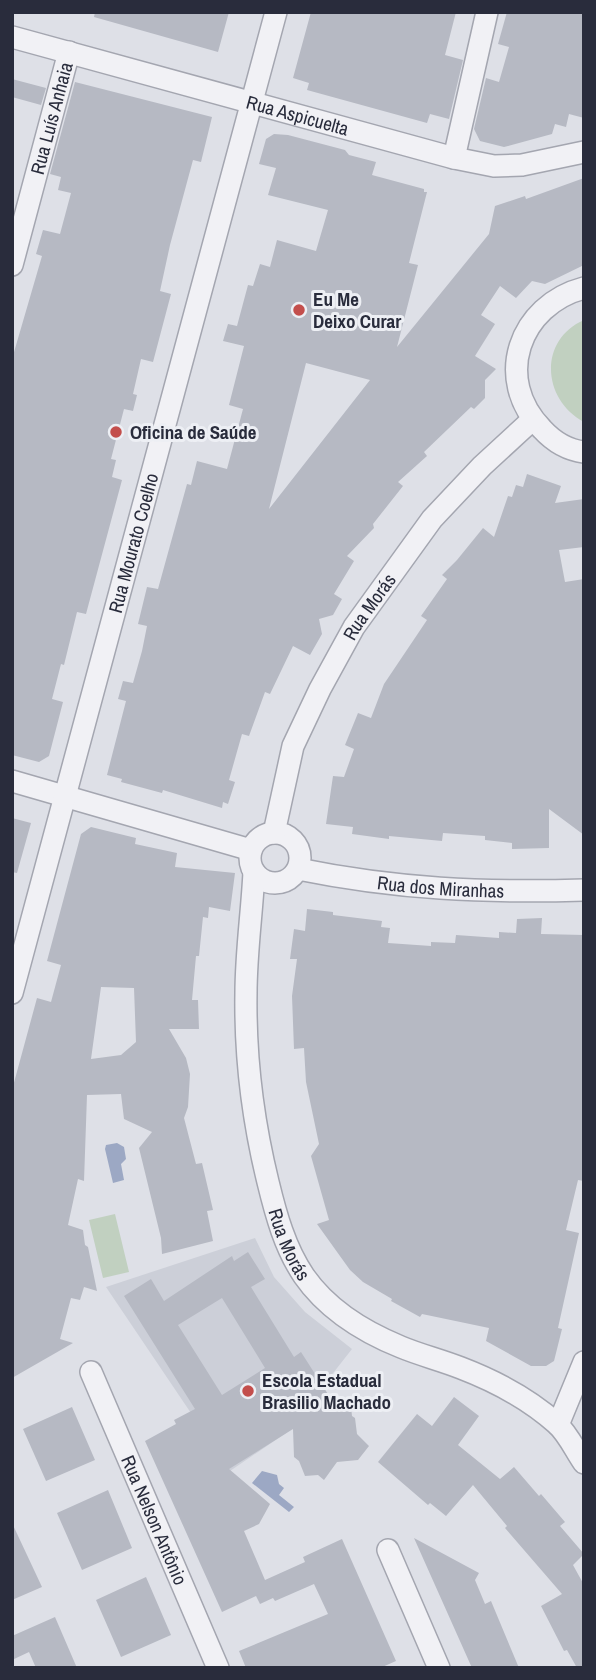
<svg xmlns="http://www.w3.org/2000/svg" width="596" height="1680" font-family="'Archivo Narrow',sans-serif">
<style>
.built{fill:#cccfd8}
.green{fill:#c1d0c0}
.water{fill:#9ca8c4}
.building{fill:#b6b9c3;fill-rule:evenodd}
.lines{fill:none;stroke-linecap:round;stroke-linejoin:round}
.minor-casing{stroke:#a4a6b0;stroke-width:24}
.minor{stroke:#f1f1f5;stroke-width:21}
.poi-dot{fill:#c34e4c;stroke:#edeff4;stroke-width:2.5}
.labels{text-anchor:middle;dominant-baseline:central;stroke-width:6;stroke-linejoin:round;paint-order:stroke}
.street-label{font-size:19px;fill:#292c3c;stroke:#edeff4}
.poi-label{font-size:19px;font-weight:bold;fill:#292c3c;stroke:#edeff4;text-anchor:start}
</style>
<rect width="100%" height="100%" fill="#dee0e7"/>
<!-- built -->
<path class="built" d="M255,1238l19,39 31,35 47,37 -66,84 -56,38 -124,-184z"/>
<!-- green -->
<path class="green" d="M584,320v102c-42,-22 -46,-82 0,-102z
M115,1214l14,58 -26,6 -14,-58z"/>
<!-- water -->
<path class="water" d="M117,1143l7,4 2,12 -5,5 3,16 -11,3 -8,-34 1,-4z
M262,1471l15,4 2,9 5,4 -5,7 15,12 -5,5 -37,-29z"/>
<!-- building -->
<path class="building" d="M95,12h134l-11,40 -124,-35z
M311,12h145l-11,43 18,5 -14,59 -19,-5 -3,9 -120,-33 2,-7 -16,-5z
M507,12h77v106l-15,-4 -3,13 -11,-3 -3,10 -48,13 -24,-6 -6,-12 12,-51 13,4 10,-35 -11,-3z
M12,79l34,9 -5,17 -29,-8z
M75,82l137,35 -11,45 -8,-2 -23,85 -10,46 11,3 -18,68 -12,-3 -8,35 4,1 -4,16 -9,-2 -13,50 5,1 -4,17 10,3 -36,134 -9,-2 -13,53 -3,-1 -9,35 11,3 -14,54 -10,6 -27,-7v-396l30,-103 -6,-2 7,-24 17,4 11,-41 -13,-3 3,-13 -11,-3z
M274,134l14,1 57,15 4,5 27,7 -4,13 52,14v3h3l-18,71 9,2 -21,82 92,-113 6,-28 30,-10 1,3 58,-21v87l-39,19 -13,-3 -16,17 -16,-12 -19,29 14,9 -20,32 21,13 -11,11v18l-11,11 -3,-2 -47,45 3,4 -29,26 5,4 -30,38 1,4 -27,28 7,5 -20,33 8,5 -9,16 -14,4 3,15 -12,21 -17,-9 -23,48 -5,-2 -16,44 -7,-2 -13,46 6,2 -7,22 -5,-2 -1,6 -59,-18 -1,3 -41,-11 1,-3 -15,-4 19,-74 -8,-2 5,-18 10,2 9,-32 5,-25 -9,-2 9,-37 11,2 29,-105 4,1 6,-24 30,8 16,-60 -14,-4 15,-59 -21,-5 5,-17 9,2 11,-41 5,1 7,-22 10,3 7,-27 39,11 12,-41 -60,-15 8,-27 -17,-4 7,-25zM306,363l64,17 -101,129z
M527,474l34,12 -6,17 29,-4v48l-25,3 6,32 19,-3v256l-35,-26v39l-37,1v-6l-27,-3v-4l-42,-3 -1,8 -53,-5v3l-37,-5 1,-7 -27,-3 7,-48 11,1 10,-28 -9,-4 13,-32 13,5 13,-34 43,-64 -6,-4 26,-37 -5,-4 15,-15 26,-32 11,9 14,-41 4,1 4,-12 7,2z
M12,818l19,5 -14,50 -5,-1z
M91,827l45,11 -1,6 42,9 -2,14 60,6 -5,38 -21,-4 -1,11 -5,-1 -4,39h-3l-4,44h6l1,29h-30l17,29 4,16 -2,33 -4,11 12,46 6,-1 11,47 -6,1 6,30 -51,13 -1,-16 -22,-90 13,-16 -28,-13 -3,-25 -34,1 -3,86 -6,-2 -10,46 15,5 2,15 3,2 9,44 -13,-4 -4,13 -9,-2 -11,41 13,4 -61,35v-288l25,-92 14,4 10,-37 -14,-4 34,-127zM101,987l33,1 2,54 -15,13 -30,4z
M307,909l26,3v3l49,6 -1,6 9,1 -2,15 43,3v-4l24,1 1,-8 43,3v-6l17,1 1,-14 25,-1 -1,16 43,1v246l-6,-1 -12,50 13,3 -21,95 4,1 -8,32 -8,5h-15l-45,-25 3,-13 -67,-14 -2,3 -29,-16 1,-2 -29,-17 -13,-12 -33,-46 12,-4 -18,-64 8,-12 -13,-62 -2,-34 -10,1 -2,-53 5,-37h-7l4,-30 11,2z
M248,1252l17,27 -14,8 43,70 7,-5 32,50 17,-4 2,18 3,2 2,16 12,12 -11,14 -21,2 -13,18 -6,-5 -13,1 -6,-15 -5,-4 -1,-28 -64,40 41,35 -11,20 -15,7 21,49 40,-18 -2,-5 39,-18 54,122 -16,7h-134l-7,-17 89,-37 -14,-30 -39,17 -2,-3 -13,6 -4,-8 -34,16 -77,-171 31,-17 -2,-4 21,-11 -71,-113 27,-17 13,22 68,-45 2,5zM222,1298l43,70 -43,27 -44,-70z
M454,1397l25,19 -21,29 42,34 14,-12 25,29 2,-2 24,28 -5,4 24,28 -11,11 11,20v83h-7l-10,-18 -3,1 -23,-45 21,-12 -57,-66 2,-2 -34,-41 -27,31 -16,-13 -2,2 -50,-43 39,-48 15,12z
M72,1407l23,53 -49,21 -23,-52z
M108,1490l24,58 -50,22 -25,-57z
M12,1523l30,64 -30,13z
M414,1538l65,35 -4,7 10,24 6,-3 28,67h-47z
M146,1577l25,58 -50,22 -25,-57z
M55,1617l22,51h-41l-7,-16 -17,8v-24z"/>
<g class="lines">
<!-- minor casing -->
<g class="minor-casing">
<g id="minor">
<path id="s1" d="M12,37l442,121 40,8 28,-1 62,-13"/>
<path d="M454,158l33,-146"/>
<path id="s2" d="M12,265l57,-213"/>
<path d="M584,288c-65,17 -91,91 -42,141 11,12 25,21 42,23"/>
<path d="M12,781l239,69"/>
<circle cx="275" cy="858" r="25"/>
<path id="s3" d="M274,833l19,-87 27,-57 34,-62 78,-108 50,-53 50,-46"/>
<path id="s4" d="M298,869c98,20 186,24 286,21"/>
<path id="s5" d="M254,872c-2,40 -8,81 -8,121 -1,63 7,128 22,189 8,33 17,66 36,94 23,33 60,56 97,71 19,8 40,13 60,21 34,13 68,31 96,56 11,10 18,26 27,39"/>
<path id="s6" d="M12,993l264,-981"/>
<path id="s7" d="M91,1372l127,296"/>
<path d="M558,1425l26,-63"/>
<path d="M388,1550l51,118"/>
</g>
</g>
<!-- minor -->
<use href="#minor" class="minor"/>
</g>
<!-- markers -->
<g class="poi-dot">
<circle cx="299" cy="310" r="7"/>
<circle cx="116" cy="432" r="7"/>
<circle cx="248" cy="1391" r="7"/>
</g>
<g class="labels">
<!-- street labels -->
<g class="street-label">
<text stroke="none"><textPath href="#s1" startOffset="296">Rua Aspicuelta</textPath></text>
<text stroke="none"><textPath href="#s2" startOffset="152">Rua Luís Anhaia</textPath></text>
<text stroke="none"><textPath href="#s6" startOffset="466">Rua Mourato Coelho</textPath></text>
<text stroke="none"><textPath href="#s3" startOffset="248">Rua Morás</textPath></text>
<text stroke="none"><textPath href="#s4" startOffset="144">Rua dos Miranhas</textPath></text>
<text stroke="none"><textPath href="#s5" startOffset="378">Rua Morás</textPath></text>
<text stroke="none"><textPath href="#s7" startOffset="161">Rua Nelson Antônio</textPath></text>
</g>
<!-- poi labels -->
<g class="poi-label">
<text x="313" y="299">Eu Me<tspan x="313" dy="22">Deixo Curar</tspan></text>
<text x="130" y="432">Oficina de Saúde</text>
<text x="262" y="1380">Escola Estadual<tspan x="262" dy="22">Brasilio Machado</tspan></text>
</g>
</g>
<!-- border -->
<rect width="596" height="1680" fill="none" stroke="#292c3c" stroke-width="28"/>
</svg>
